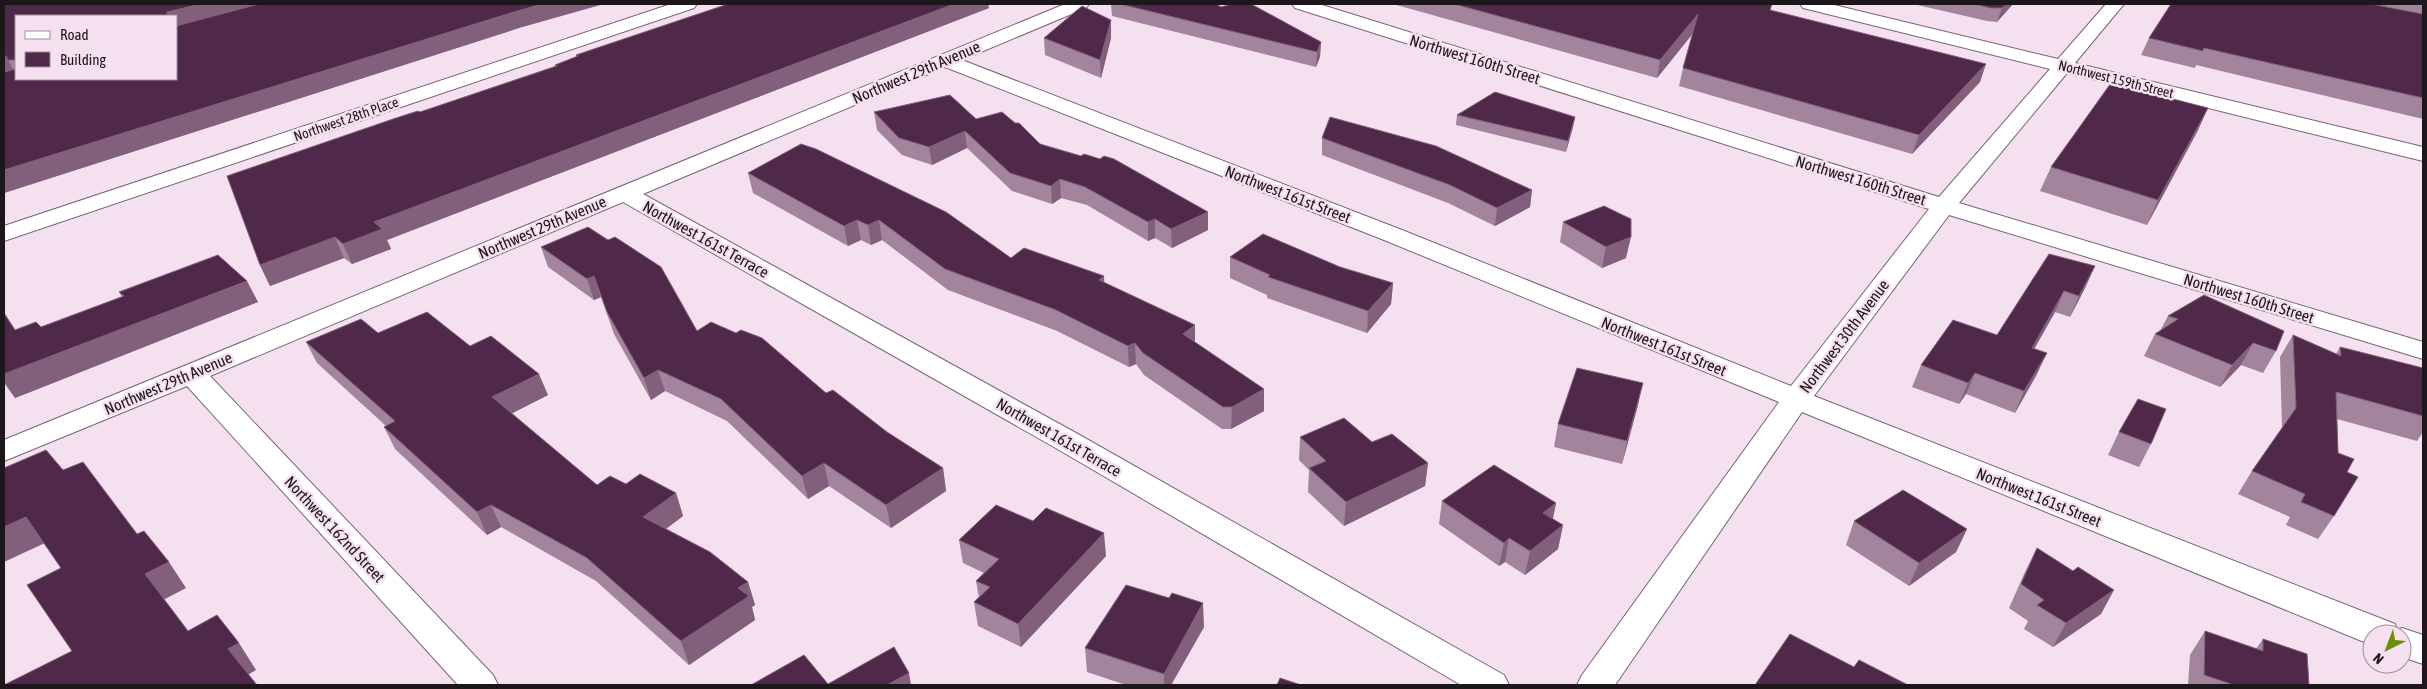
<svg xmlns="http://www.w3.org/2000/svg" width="2427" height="689" font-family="'Asap Condensed',sans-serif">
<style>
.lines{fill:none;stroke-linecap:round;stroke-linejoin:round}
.minor-casing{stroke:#776573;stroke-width:2}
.minor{fill:#fff;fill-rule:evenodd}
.wall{fill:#a2849c;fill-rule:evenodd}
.shaded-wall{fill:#825f7b}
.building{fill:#502849;stroke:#825f7b}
.labels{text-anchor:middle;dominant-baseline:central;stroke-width:5;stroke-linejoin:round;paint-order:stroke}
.far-street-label{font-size:14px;fill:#1d161b;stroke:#f5e0f0}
.street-label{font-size:16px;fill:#1d161b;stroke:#f5e0f0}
</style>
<rect width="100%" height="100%" fill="#f5e0f0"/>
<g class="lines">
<!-- minor casing -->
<g class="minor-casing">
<path id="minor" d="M671,4h26l-3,4 -690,233v-15z
M1065,4h24l-3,4 -124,52 440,170 389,156 138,-177 -634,-201 -3,-4h27l620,193 111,-128 -247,-61 -3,-4h30l228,55 48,-55h18l-49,59 348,84v14l-356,-88 -108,130 464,139v17l-474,-144 -135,181 581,228 2,6 5,-2 21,7v29l-21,-7v-23h-30v10h-3l-567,-232 -187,273h-38l5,-10 197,-273 -395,-162 -439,-173 -302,127 433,239 428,242 5,10h-48l-407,-238 -431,-245 -413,174 283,299 5,10h-40l-271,-299 -183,75v-21z"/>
</g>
<!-- minor -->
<use href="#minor" class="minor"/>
</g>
<!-- wall -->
<path class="wall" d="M4,4l515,24 -515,165zM16,16l160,63h-160z
M728,4h260l1,4 -602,232 4,9 -39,15 -8,-6 -74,28 -10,-21 160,-153 135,-46v-1l21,-8v-2z
M1111,4h105l5,3 100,35 -1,15 -4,10 -204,-51z
M1393,4h379l-2,6 210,72 -68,72 -233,-68 4,-18 10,-35 -36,45z
M1913,4h100l-16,18 -10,-1z
M2171,4h252v115l-227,-54 -1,3 -54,-13 8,-17z
M1111,20v18l-10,40 -56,-23 -1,-17z
M2208,108l-11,24 -50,93 -107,-34 11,-24z
M874,112l102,7 64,25 168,86 -36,18 -17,-10 -7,3 -61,-36 -26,-7 -9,6 -40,-13 -45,-43 -35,17 -30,-10 -25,-25z
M1457,115l116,12 -7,25 -110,-27z
M1322,138l210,52 -2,17 -35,19 -47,-23 -126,-48z
M748,173l263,85 93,24 91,60 69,69 -33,18h-9l-78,-54 -8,-11 -7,3 -72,-36 -109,-41 -66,-50 -11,5 -10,-5 -13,6 -95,-53z
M1563,222l63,36 -24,10 -42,-26z
M541,247l156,84 129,62 117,75 3,23 -55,37 -62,-42 -21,13 -81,-78 -62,-30 -14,9 -37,-66 -13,-37 -7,3 -46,-33z
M2049,254l37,32 -16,31 -15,-5 -21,37 3,25 -22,39 -49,-19 -7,10 -47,-17 9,-22 76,-30z
M1230,257l110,10 53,16 -2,21 -24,29 -100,-35v-3l-37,-17z
M119,292l139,10 -243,96 -11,-15v-70l11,17 26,-3 81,-30z
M2168,316l108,35 -13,22 -22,-8 -21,22 -76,-31 11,-22 5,-3z
M378,333l92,13 78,49 -36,18 85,72 29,-1 50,9 7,23 -17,13 82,53 7,23 -3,2 3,13 -66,45 -93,-84 -95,-54 -14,8 -92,-86 -11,-22 2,-1 -69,-63 -11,-21z
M2293,335l43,19 4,-7 83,21v64l-6,9 -80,-22 1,34 9,19 -13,44 -16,23 -32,-14 4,-8 -52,-23 14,-23 30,-43 -2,-71z
M1638,405l-16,59 -68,-17 4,-23z
M2119,432l32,12 -12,23 -31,-12z
M1300,437l72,5 56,21 -3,23 -81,40 -36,-34 1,-22 -10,-10z
M1442,501l114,2 -3,16 10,6 -5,24 -33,26 -20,-13 -6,4 -60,-42z
M1854,521l113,8 -11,23 -47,34 -63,-41z
M959,540l147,16 -85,91 -43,-21 -4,-24 5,-4 -3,-17 8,-8 -21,-10z
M2037,548l64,66 -48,33 -29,-18 4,-8 -19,-13 16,-36z
M1204,627l-33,58h-45l-39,-13 -2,-24z
M2205,631l51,18 7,-10 46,46h-121l2,-30z"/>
<!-- shaded-wall -->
<path class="shaded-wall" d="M201,4h71l-96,25v-13h-9v-4z
M542,4h62l-85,24 -515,165v-23l510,-158z
M954,4h34l1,4 -602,232 4,9 -39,15 -9,-20 31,-22z
M2006,4h7l-16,18 5,-14z
M1698,14l-3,17 -38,47 3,-18z
M1111,20v18l-10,40 -1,-18z
M1321,42l-1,15 -4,10 1,-15z
M4,56h2l9,17 -11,4z
M1986,64l-6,18 -68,72 7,-19z
M2208,108l-11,24 -50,93 11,-25z
M1575,117l-2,10 -7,25 2,-11z
M965,131l2,17 -35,17 -3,-18z
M1060,179l1,19 -9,6 -1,-18z
M1532,190l-2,17 -35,19 2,-18z
M1208,212v18l-36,18 -1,-19z
M1155,219v19l-7,3v-19z
M857,220l4,20 -13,6 -4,-20z
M879,220l3,20 -11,5 -3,-20z
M335,237l9,21 -74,28 -10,-21z
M1631,237l-5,21 -24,10 4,-21z
M2095,266l-9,20 -16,31 9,-21z
M594,276l7,21 -7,3 -7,-21z
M1104,276l1,21 -6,-17z
M247,281l11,21 -243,96 -11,-17v-7z
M1393,283l-2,21 -24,29 1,-22z
M2064,291l-9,21 -32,57 9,-21z
M1195,325v22l-12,-13z
M1135,343l1,21 -7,3 -1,-21z
M2253,343l-12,22 -21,22 12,-22z
M2047,353l-10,21 -22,39 9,-22z
M658,370l7,21 -14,9 -7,-22z
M1975,373l-9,21 -7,10 9,-21z
M539,374l9,21 -47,24 -9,-22z
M1643,383l-5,22 -16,59 5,-23z
M1264,389v22l-33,18 1,-22z
M824,463l5,23 -21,13 -6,-23z
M1428,463l-3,23 -81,40 2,-24z
M943,468l3,23 -55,37 -5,-23z
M676,493l7,23 -32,24 -8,-23z
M1556,503l-5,24 -8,-14z
M491,505l10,22 -14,8 -10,-23z
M26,517l19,26 -41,19v-35z
M1563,525l-5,24 -33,26 5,-24z
M1967,529l-11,23 -47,34 10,-23z
M1104,533l2,23 -85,91 -3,-23z
M1509,538l-4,24 -6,4 5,-23z
M169,562l17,26 -23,12 -18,-26z
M748,582l7,23 -3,2 3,13 -66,45 -8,-24 57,-53z
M2114,590l-13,24 -48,33 13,-24z
M1203,603l1,24 -33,58h-7v-11z
M239,643l17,27 -10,6 -18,-27z
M909,673l2,12h-24z"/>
<!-- building -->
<path class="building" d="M4,4h197l-34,8v4h-151v44h-8l-2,-4h-2z
M259,4h283l-28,8 -510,158v-98l12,-3v10h160v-53z
M728,4h226l-580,218 8,7 -39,15 -8,-7 -75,28 -33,-89 169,-58 22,-7 2,1 137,-46 -2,-1 23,-9 -2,-1z
M1120,4h96l5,3 11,-3h19l70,38 -4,10z
M1454,4h318l-2,6 216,54 -67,71 -236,-67 15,-54 -38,46z
M1974,4h32l-4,4h-11z
M2171,4h200l52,10v84l-219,-50 -1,3 -54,-13z
M1082,6l29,14 -11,40 -56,-22z
M2111,83l97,25 -50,92 -107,-33z
M1495,92l80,25 -7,24 -111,-26z
M950,95l26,24 26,-7 13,11h4l21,21 41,12 3,-2 16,5 4,-3 10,3 94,53 -37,17 -16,-10 -7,3 -63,-35 -25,-8 -9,7 -41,-13 -45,-42 -36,16 -30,-9 -25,-26z
M1330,117l106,29 96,44 -35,18 -47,-23 -128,-47z
M801,144l15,5 130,63 65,46 13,-10 80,28 -5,4 96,45 -12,9 81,55 -32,18h-9l-80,-54 -8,-10 -7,3 -72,-36 -111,-41 -66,-49 -11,5 -11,-5 -13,6 -96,-53z
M1604,206l27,13v18l-25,10 -43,-25z
M588,227l20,13 7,-3 46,30 36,64 14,-9 25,11 5,-3 21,8 64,55 7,-3 54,42 56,36 -57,37 -62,-42 -22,13 -81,-77 -63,-29 -14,8 -37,-66 -13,-36 -7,3 -46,-32z
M1263,234l77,33 53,16 -25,28 -100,-34 2,-2 -40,-18z
M2049,254l46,12 -16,30 -15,-5 -32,57 15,5 -23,38 -49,-18 -7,10 -47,-18 32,-45 44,15z
M218,255l29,26 -243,93v-61l11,17 21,-8 5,5 83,-31 -5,-4z
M2204,295l80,36 -8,20 -23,-8 -21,22 -77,-31 23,-15 -10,-3z
M427,312l43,34 21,-10 48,38 -47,23 105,88 13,-9 16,8 14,-10 36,19 -33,24 67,35 38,30 -10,6 11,8 -68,45 -94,-83 -96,-53 -14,7 -93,-85 11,-6 -89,-79 55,-23 17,14z
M2293,335l48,21 -1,-9 83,21v48l-87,-24 2,61 16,6 -7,13 11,5 -24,39 -33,-14 4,-8 -53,-23 44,-63z
M1577,368l66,15 -16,58 -69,-17z
M2138,399l28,10 -15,35 -32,-12z
M1344,418l28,24 20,-8 36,29 -82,39 -37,-34 17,-7 -26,-24z
M46,450l17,20 20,-8 54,72 7,-3 25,31 -24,12 43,57 29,-16 22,28 -11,6 29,36h-253l68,-34 -45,-66 34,-17 -35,-51 -22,10v-59z
M1494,465l62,38 -13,10 20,12 -33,26 -21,-13 -5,5 -62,-42z
M1903,490l64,39 -48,34 -65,-42z
M996,505l37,16 13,-13 58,25 -86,91 -44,-22 16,-15 -14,-6 23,-22 -40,-19z
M2037,548l36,23 5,-4 36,23 -48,33 -29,-18 7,-5 -23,-16z
M1126,585l43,13 3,-5 31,10 -39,71 -79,-26z
M2205,631l58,20v-12l44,15 2,31h-75l-30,-10z
M1790,634l64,33 5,-7 49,25h-153z
M894,647l15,26 -22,12h-136l53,-30 24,29z
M1280,678l21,7h-24z"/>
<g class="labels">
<!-- far-street labels -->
<g class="far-street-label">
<text transform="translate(2116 79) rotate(14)">Northwest 159th Street</text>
<text transform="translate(346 119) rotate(-19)">Northwest 28th Place</text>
</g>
<!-- street labels -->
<g class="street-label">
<text transform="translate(1475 59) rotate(17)">Northwest 160th Street</text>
<text transform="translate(916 72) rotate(-23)">Northwest 29th Avenue</text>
<text transform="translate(1861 180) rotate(17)">Northwest 160th Street</text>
<text transform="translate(1288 194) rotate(21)">Northwest 161st Street</text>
<text transform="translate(542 227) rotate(-23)">Northwest 29th Avenue</text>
<text transform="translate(706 239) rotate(29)">Northwest 161st Terrace</text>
<text transform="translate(2249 298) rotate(17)">Northwest 160th Street</text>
<text transform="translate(1844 336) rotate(-53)">Northwest 30th Avenue</text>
<text transform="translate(1664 346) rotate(22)">Northwest 161st Street</text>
<text transform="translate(168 383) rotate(-23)">Northwest 29th Avenue</text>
<text transform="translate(1059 437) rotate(30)">Northwest 161st Terrace</text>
<text transform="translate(2039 497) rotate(22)">Northwest 161st Street</text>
<text transform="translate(335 529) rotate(47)">Northwest 162nd Street</text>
</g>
</g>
<!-- border -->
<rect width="2427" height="689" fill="none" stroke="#1d161b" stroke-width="10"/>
<!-- legend -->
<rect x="15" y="15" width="162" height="65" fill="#f5e0f0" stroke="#9f8f9b"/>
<rect x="25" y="31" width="25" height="8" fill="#ffffff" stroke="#9f8f9b"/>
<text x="60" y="40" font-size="15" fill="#1d161b">Road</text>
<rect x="25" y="52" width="25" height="15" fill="#502849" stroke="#9f8f9b"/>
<text x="60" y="65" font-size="15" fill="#1d161b">Building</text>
<!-- north arrow -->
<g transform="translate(2387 649) rotate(222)"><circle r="24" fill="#f5e0f0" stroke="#9f8f9b"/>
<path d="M0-4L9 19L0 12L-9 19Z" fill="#6f8d0d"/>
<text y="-8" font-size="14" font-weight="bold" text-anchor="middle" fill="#1d161b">N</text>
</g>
</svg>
